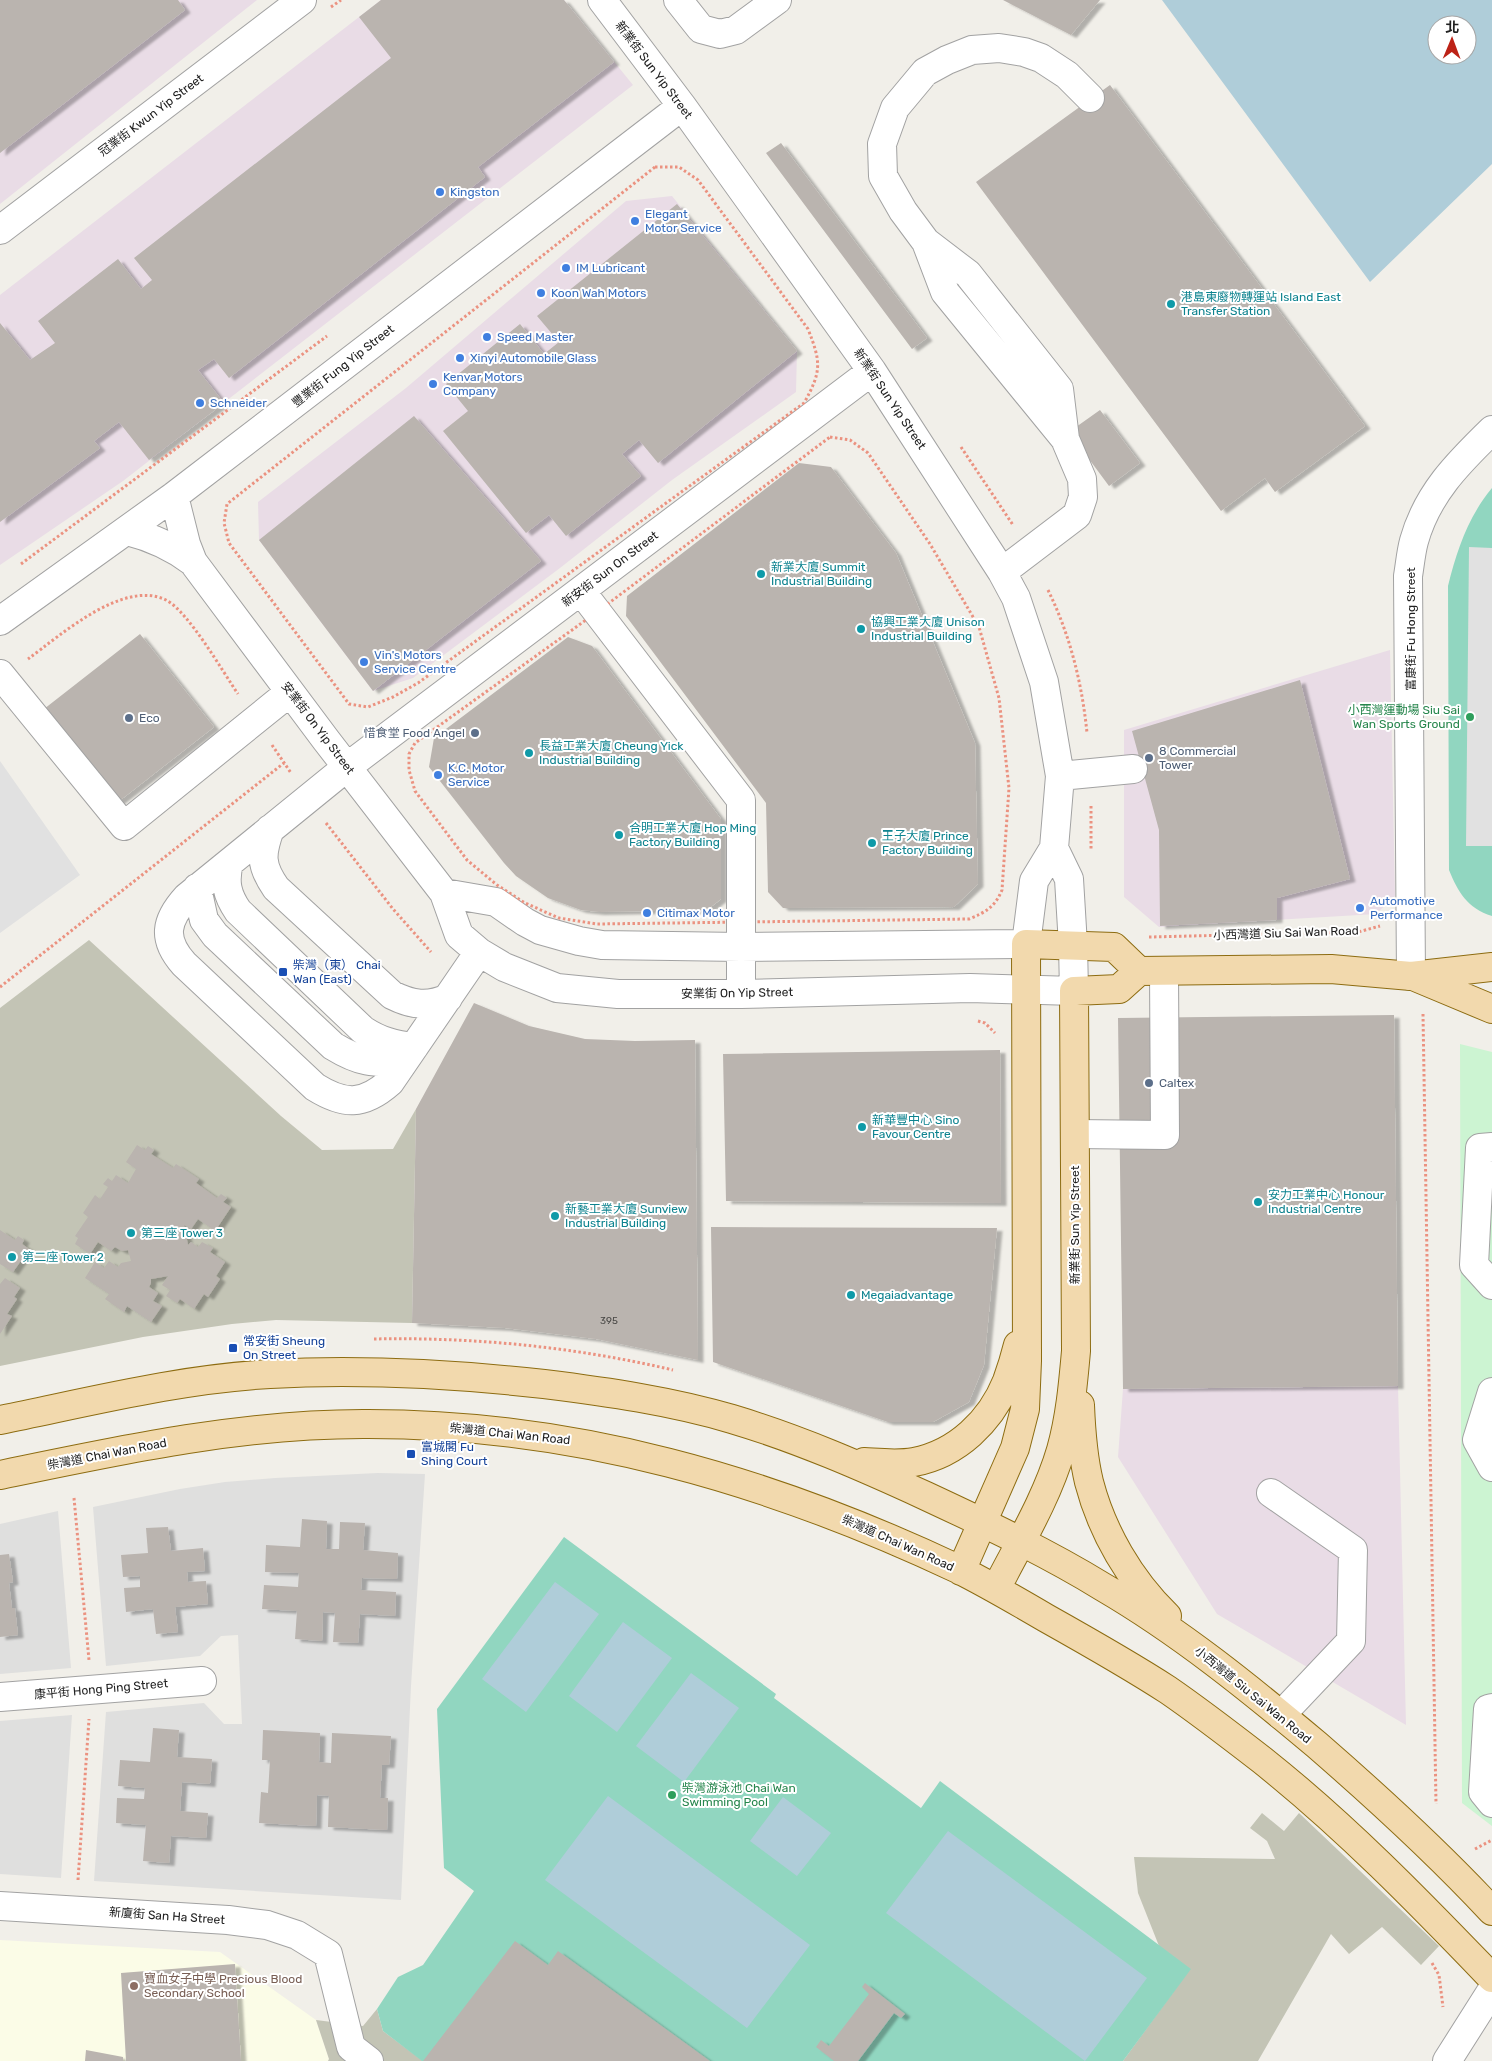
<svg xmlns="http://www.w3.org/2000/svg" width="1492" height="2061" font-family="Rubik,'Noto Sans TC',sans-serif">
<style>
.residential{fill:#dfdfde}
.industrial{fill:#e9dce6}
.education{fill:#fbfce7}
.construction{fill:#c3c4b5}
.park{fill:#ccf4d2}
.pitch{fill:#91d6c0}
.parking{fill:#e1e1e1}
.water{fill:#afcdd9;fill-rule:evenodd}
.building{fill:#bab4af;filter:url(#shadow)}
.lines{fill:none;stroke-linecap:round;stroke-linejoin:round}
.minor-casing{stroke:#a2a2a2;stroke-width:30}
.major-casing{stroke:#8d6c11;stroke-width:30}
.path{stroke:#eb9280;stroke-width:3;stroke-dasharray:2.5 2.5;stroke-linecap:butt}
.minor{stroke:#fff;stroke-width:28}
.major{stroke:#f2d9ad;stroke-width:28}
.shop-dot{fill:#3f7fe0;stroke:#fff;stroke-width:2}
.culture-dot{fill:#0f9aa8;stroke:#fff;stroke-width:2}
.leisure-dot{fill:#2e9e5b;stroke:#fff;stroke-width:2}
.service-dot{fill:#5c6f8a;stroke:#fff;stroke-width:2}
.transit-dot{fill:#1a4fb4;stroke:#fff;stroke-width:2}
.education-dot{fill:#8d6e63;stroke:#fff;stroke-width:2}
.labels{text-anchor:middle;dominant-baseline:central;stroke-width:4;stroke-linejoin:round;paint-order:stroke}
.number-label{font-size:10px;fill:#474644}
.street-label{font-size:12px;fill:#212121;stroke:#fff}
.shop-label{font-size:12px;fill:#366cbe;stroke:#fff;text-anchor:start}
.culture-label{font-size:12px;fill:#0d838f;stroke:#fff;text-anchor:start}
.leisure-label{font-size:12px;fill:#27864d;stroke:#fff;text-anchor:end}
.service-label{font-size:12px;fill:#4e5e75;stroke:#fff;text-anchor:start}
.transit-label{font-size:12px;fill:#164399;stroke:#fff;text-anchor:start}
.education-label{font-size:12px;fill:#785e54;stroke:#fff;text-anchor:start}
</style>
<defs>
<filter id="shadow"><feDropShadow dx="5.5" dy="3" stdDeviation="1" flood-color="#0004"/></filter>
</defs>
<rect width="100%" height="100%" fill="#f1efe9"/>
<!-- residential -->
<path class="residential" d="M378,1473l47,1 -14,212 -10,214 -307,-19 12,-169 98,-9 20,21h18l-4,-89 -17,1 -21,20 -94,10 -13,-159 87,-18 45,-7 50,-4z
M58,1511l13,157 -71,6v-150z
M72,1715l-11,163 -61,-4v-153z"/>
<!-- industrial -->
<path class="industrial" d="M0,0h257l-257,204z
M381,0h183l69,85 -510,396 -123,84v-270z
M672,196l125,155 -1,41 -124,88 -112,88 -147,110 -40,13 -114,-151 -1,-38 148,-114 220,-187z
M1390,650l5,246 -19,18 -217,13 -35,-30v-167z
M1398,1386l8,339 -189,-111 -99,-157 5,-68z"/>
<!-- education -->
<path class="education" d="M0,1940l220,12 96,68 13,39 -1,2h-328z"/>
<!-- construction -->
<path class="construction" d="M89,940l192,176 41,34 71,-1 23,-40 -4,214 -136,-3 -44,4 -89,13 -143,29v-358z
M1262,1813l22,18 15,-18 140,133 -18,19 -39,-38 -33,27 -18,-20 -73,127h-135l67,-92 -31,-23 -21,-53 -4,-36 141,2 -8,-18 -17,-13z
M377,2009l6,22 40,30h-95l1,-2 -13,-39 47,6z"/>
<!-- park -->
<path class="park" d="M1460,1044l32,8v774l-30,-23z"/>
<!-- pitch -->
<path class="pitch" d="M1492,488v428c-25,-8 -34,-24 -43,-46l-1,-284c9,-36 20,-69 44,-98z
M564,1537l212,157 -2,4 147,110 19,-27 251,188 -68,92h-701l-39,-30 -6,-22 21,-32 25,-12 51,-74 -30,-23 -7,-159z"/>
<!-- parking -->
<path class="parking" d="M1469,547l23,1v298h-26z
M0,761l80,114 -80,58z"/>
<!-- water -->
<path class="water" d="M1162,0h330v164l-122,118zM1437,25h30v30h-30z
M555,1582l44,32 -73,98 -44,-33z
M623,1622l49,36 -55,74 -48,-36z
M691,1673l48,35 -55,74 -48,-36z
M608,1796l202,149 -63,83 -202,-148z
M783,1797l48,36 -34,43 -47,-35z
M948,1831l199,147 -62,83 -199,-148z"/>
<!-- building -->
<path class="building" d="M0,0h178l7,10 -185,143z
M381,0h183l50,62 -136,105 7,10 -256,201 -15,-19 -16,11 26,33 -75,57 -30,-38 -25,19 6,7 -100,74v-199l30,37 25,-17 -17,-22 80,-62 23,30 11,-9 -18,-22 257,-200 -32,-41z
M1003,0h97l-29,35z
M1110,85l255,341 -90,66 -10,-14 -44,33 -245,-329z
M781,143l146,195 -15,11 -146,-196z
M677,204l120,147 -139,112 -19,-23 -17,14 19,22 -75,60 -17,-21 -23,18 -83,-102 25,-20 -22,-27 74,-60 24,30 15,-12 -22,-26z
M1100,410l40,53 -31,23 -40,-54z
M414,416l127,145 -168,130 -114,-151z
M799,463l32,4 65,86 79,190 3,141 -24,23 -171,1 -15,-16 -2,-89 -140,-187 1,-20z
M140,634l74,93 -96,75 -74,-93z
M568,637l24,9 129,173v80l-14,11 -108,2 -18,-2 -33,-12 -32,-22 -12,-13 -75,-96 5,-29z
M1300,680l50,199 -73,19v22l-117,6 -1,-96 -27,-99z
M474,1003l55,23 56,13 50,2 60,-1 3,320 -102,-21 -91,-11 -93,-5 4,-214z
M1394,1015l4,371 -275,3 -5,-371z
M1000,1050l1,153 -275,-2 -3,-147z
M137,1145l8,5 3,-4 6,4 -3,4 22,14 3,-4 23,15 -3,4 21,15 4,-4 6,4 -4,4 8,5 -16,24 -17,-12 -7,10 -7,-4 4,20 3,-3 7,5 4,-5 11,6 -3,4 15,10 -9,14 4,3 -12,18 -4,-3 -10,15 -14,-10 -3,4 -11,-7 4,-6 -8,-5 6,-9 -17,3v4l-2,4 9,6 -5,8 9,5 -11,16 -24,-16 -3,6 -19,-13 4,-5 -24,-16 10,-16 9,6 5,-7 9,6 3,-4 10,-2 -3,-11 -6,1 -7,-4 -4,4 -13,-9 -8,12 -15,-10 3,-6 -3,-2 13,-19 -5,-4 12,-18 5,4 8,-12 -5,-3 5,-6 4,3 4,-6 12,8 8,-14 -10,-7z
M711,1227l286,1 -13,137 -15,37 -36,20h-45l-175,-60z
M0,1230l15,10 3,-4 6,4 -2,4 7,5 -16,23 -13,-8z
M5,1278l15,10 -6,9 3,2 -10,15 5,2 -12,18v-50z
M302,1519l25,2 -1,28h13l1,-27 25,1 -2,27 35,3 -1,26 -35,-1 -1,12 35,2 -1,24 -35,-2 -2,29 -25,-1 2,-29 -12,-1 -1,29 -27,-2 2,-28 -35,-2 2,-24 34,2 1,-14 -34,-1 1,-27 34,2z
M168,1527l3,24 32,-3 2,23 -18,1 1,10 18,-1 2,23 -33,3 3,25 -22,2 -3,-25 -27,3 -2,-24 16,-1v-11l-17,1 -2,-22 27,-2 -2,-25z
M9,1554l4,28 -4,1 3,25h3l3,27 -18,2v-82z
M153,1728l26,2 -2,27 35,2 -2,25 -28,-2 -2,29 28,2 -2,25 -35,-2 -2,27 -26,-2 3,-36 -30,-2 1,-25 27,1 1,-11 -27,-2 2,-26 30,2z
M263,1730l57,3 -1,29 12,1 1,-30 59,3 -2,29h-7l-2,33h8l-1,32 -59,-3 1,-31 -12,-1 -1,31 -57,-3 2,-31 7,1 2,-33h-8z
M515,1941l33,24 10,-14 152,110h-287z
M235,1964l6,97h-115l-5,-88z
M865,1983l40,31 -4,4 -7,-5 -36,48h-24l-18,-14 5,-7 8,6 40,-52 -7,-7z
M86,2050l37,7v4h-38z"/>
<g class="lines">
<!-- minor casing -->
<g class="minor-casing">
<path id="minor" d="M678,0l23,29 19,5 16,-4 41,-30
M0,230l302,-230
M926,242l19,50 120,147 17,40 1,18 -6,18 -75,57
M1065,439l-6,-50 -91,-115 -42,-32 -23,-31 -20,-35 -1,-32 13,-36 30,-36 22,-12 25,-10 27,-2 25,4 17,6 26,17 23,23
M174,496l12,48 7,18 133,178 118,153 15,42 20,17 25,15 53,21 61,6h123l229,-6 104,3 -1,-46 -4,-66 -15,-31
M127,531c24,6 46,16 66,31
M581,591l160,209v194
M0,621l174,-125 508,-390
M0,674l124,152 166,-134
M1060,776l73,-7
M270,829c-9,25 -10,36 6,59l116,107c20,10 36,12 56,3
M229,863c-5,19 -2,32 9,48l125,119c17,11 31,15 51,17
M197,888l7,32 11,15 118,111c26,16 41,18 71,15
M444,893l52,9 29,20 15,8 39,11 23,4 139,2 285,-3 8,-63 20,-33 6,-72 -16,-94 -28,-84 -14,-26 -130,-201 -190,-265 -80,-106
M479,952l-89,130c-27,24 -46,23 -75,5l-131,-123c-22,-25 -19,-43 3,-67l160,-130 525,-396
M1411,976l-3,-400c2,-12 3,-24 6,-35 13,-47 44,-78 78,-111
M1075,1134l90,1 -1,-163
M1492,1147l-12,1 -6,117 18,20
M1492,1392l-15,48 15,27
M1271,1493l82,57 -2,91 -70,74
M0,1697l202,-16
M1492,1708l-4,1 -5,83 9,11
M0,1906l228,14 39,5 30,10 31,19 23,93 18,14
M1447,2061l45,-71"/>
</g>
<!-- major casing -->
<g class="major-casing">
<path id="major" d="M1413,976l79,33
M1080,1405c1,25 3,52 9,77 13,50 41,98 78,134
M0,1420c89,-18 179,-41 270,-46 93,-5 183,0 274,10 64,8 127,17 188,35 67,20 131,48 194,77 60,28 120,56 177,91 77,45 146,101 214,158 61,53 120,107 175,166
M864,1462c17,1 34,3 50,0 43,-8 77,-41 93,-81 4,-11 8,-24 11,-36
M0,1475c120,-25 240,-51 363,-51 211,-1 406,56 595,145 30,15 59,32 88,49 41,23 82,46 122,72 32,22 63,46 94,70 83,66 157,142 230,218
M961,1571l54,-123 10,-39 2,-48 -1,-417 88,3 25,24 192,-2 80,7 81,-9
M996,1589c23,-45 51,-91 65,-139 9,-32 12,-65 15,-99l-2,-360 45,-2 20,-18"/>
</g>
<!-- path -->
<path class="path" d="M331,7l10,-7
M655,167h24l19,13 110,149c13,33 14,42 -4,74l-386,280 -25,14 -25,10 -19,-3 -120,-161 -5,-20 3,-19z
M830,437l20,3 18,13 62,91 49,83 20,71 10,90 -7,102c-7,17 -16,22 -33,29l-372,5 -38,-6 -34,-15 -28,-18 -30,-25 -52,-69 -6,-21v-16l6,-11 182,-131z
M961,447l52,78
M21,564l306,-228
M1048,590c22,45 34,93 39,143
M28,659c33,-24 95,-80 138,-59 22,11 57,72 72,94
M272,745l19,28
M1091,806v44
M326,823l67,86 38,43
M1149,937l209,-5 22,-6
M0,987l284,-224
M1423,1014l13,790
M978,1021l7,2 10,10
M374,1339c101,-2 201,8 299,31
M74,1498l15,162
M1475,1849l17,-9
M78,1880l11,-161
M1432,1963l7,12 4,32"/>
<!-- minor -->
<use href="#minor" class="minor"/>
<!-- major -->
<use href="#major" class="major"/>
</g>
<!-- markers -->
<g class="shop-dot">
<circle cx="440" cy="192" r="5"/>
<circle cx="635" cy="221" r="5"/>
<circle cx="566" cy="268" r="5"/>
<circle cx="541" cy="293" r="5"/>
<circle cx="487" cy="337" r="5"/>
<circle cx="460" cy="358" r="5"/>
<circle cx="433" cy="384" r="5"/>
<circle cx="200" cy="403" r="5"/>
<circle cx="364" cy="662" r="5"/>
<circle cx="438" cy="775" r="5"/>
<circle cx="1360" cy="908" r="5"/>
<circle cx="647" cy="913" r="5"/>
</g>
<g class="culture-dot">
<circle cx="1171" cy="304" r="5"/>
<circle cx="761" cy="574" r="5"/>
<circle cx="861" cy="629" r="5"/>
<circle cx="529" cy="753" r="5"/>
<circle cx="619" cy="835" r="5"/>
<circle cx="872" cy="843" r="5"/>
<circle cx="862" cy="1127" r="5"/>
<circle cx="1258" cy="1202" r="5"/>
<circle cx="555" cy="1216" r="5"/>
<circle cx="131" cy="1233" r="5"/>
<circle cx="12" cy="1257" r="5"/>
<circle cx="851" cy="1295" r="5"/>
</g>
<g class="leisure-dot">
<circle cx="1470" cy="717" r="5"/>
<circle cx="672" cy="1795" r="5"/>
</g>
<g class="service-dot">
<circle cx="129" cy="718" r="5"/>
<circle cx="475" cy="733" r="5"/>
<circle cx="1149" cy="758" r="5"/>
<circle cx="1149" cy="1083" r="5"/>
</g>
<g class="transit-dot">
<rect x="278" y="967" width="10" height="10" rx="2.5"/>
<rect x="228" y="1343" width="10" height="10" rx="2.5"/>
<rect x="406" y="1449" width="10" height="10" rx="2.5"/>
</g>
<circle class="education-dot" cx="134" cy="1986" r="5"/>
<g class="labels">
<!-- number labels -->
<g class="number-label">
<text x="609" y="1321">395</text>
</g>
<!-- street labels -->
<g class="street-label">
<text transform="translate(654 70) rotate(53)">新業街 Sun Yip Street</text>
<text transform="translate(151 115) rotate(-37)">冠業街 Kwun Yip Street</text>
<text transform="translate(343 366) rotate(-38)">豐業街 Fung Yip Street</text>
<text transform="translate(890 399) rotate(56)">新業街 Sun Yip Street</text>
<text transform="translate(610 569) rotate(-37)">新安街 Sun On Street</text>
<text transform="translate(1411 629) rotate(-90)">富康街 Fu Hong Street</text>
<text transform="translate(318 728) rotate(53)">安業街 On Yip Street</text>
<text transform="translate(1286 933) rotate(-2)">小西灣道 Siu Sai Wan Road</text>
<text transform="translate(737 993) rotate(-1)">安業街 On Yip Street</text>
<text transform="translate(1075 1225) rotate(-90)">新業街 Sun Yip Street</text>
<text transform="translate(510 1434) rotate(6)">柴灣道 Chai Wan Road</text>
<text transform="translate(107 1454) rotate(-11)">柴灣道 Chai Wan Road</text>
<text transform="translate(898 1543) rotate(24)">柴灣道 Chai Wan Road</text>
<text transform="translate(101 1689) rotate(-5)">康平街 Hong Ping Street</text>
<text transform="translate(1253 1695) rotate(39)">小西灣道 Siu Sai Wan Road</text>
<text transform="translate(167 1916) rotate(4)">新廈街 San Ha Street</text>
</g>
<!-- shop labels -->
<g class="shop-label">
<text x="450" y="192">Kingston</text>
<text x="645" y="214">Elegant<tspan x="645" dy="14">Motor Service</tspan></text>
<text x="576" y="268">IM Lubricant</text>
<text x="551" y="293">Koon Wah Motors</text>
<text x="497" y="337">Speed Master</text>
<text x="470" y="358">Xinyi Automobile Glass</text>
<text x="443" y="377">Kenvar Motors<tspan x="443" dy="14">Company</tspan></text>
<text x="210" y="403">Schneider</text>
<text x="374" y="655">Vin's Motors<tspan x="374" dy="14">Service Centre</tspan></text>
<text x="448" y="768">K.C. Motor<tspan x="448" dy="14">Service</tspan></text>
<text x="1370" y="901">Automotive<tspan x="1370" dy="14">Performance</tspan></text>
<text x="657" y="913">Citimax Motor</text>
</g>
<!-- culture labels -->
<g class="culture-label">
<text x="1181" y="297">港島東廢物轉運站 Island East<tspan x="1181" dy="14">Transfer Station</tspan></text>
<text x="771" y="567">新業大廈 Summit<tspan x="771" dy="14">Industrial Building</tspan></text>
<text x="871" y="622">協興工業大廈 Unison<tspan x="871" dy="14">Industrial Building</tspan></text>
<text x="539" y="746">長益工業大廈 Cheung Yick<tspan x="539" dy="14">Industrial Building</tspan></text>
<text x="629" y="828">合明工業大廈 Hop Ming<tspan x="629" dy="14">Factory Building</tspan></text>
<text x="882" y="836">王子大廈 Prince<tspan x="882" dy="14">Factory Building</tspan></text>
<text x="872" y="1120">新華豐中心 Sino<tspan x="872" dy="14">Favour Centre</tspan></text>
<text x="1268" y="1195">安力工業中心 Honour<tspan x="1268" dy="14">Industrial Centre</tspan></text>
<text x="565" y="1209">新藝工業大廈 Sunview<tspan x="565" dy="14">Industrial Building</tspan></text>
<text x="141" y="1233">第三座 Tower 3</text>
<text x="22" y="1257">第二座 Tower 2</text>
<text x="861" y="1295">Megaiadvantage</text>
</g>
<!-- leisure labels -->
<g class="leisure-label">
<text x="1460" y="710">小西灣運動場 Siu Sai<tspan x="1460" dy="14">Wan Sports Ground</tspan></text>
<text x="682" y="1788" text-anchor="start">柴灣游泳池 Chai Wan<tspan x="682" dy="14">Swimming Pool</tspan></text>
</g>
<!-- service labels -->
<g class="service-label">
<text x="139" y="718">Eco</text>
<text x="465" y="733" text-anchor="end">惜食堂 Food Angel</text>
<text x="1159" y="751">8 Commercial<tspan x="1159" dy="14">Tower</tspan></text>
<text x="1159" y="1083">Caltex</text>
</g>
<!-- transit labels -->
<g class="transit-label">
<text x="293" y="965">柴灣（東） Chai<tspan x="293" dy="14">Wan (East)</tspan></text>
<text x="243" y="1341">常安街 Sheung<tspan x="243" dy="14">On Street</tspan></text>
<text x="421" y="1447">富城閣 Fu<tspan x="421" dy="14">Shing Court</tspan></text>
</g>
<!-- education labels -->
<g class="education-label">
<text x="144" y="1979">寶血女子中學 Precious Blood<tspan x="144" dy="14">Secondary School</tspan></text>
</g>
</g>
<!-- north arrow -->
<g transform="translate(1452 40) rotate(1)"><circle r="24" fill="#ffffff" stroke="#a6a6a6"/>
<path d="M0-4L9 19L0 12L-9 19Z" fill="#bc2217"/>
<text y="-8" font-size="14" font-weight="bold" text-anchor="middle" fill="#212121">北</text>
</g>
</svg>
